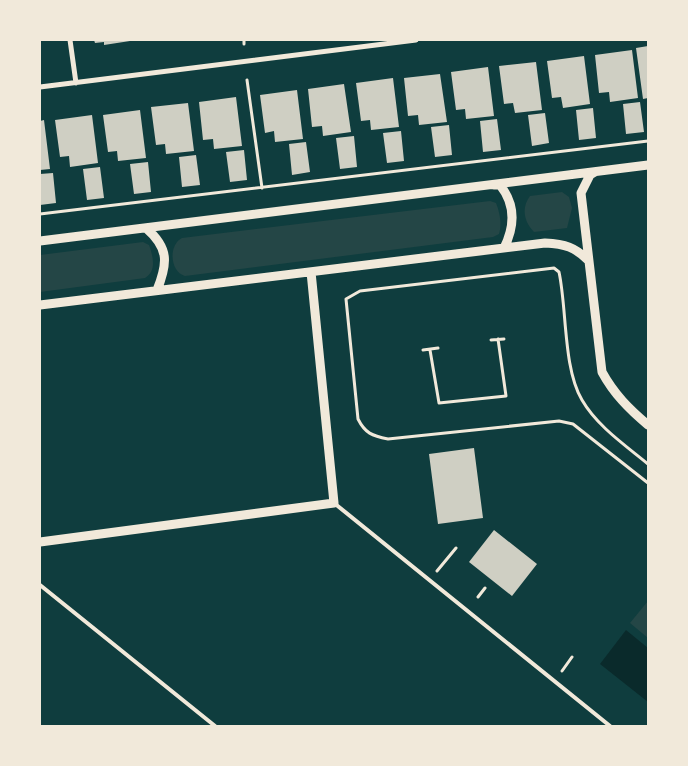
<svg xmlns="http://www.w3.org/2000/svg" width="688" height="766" font-family="Rubik,sans-serif">
<style>
.green{fill:#244646}
.water{fill:#0a2a2b}
.building{fill:#cfcfc3}
.lines{fill:none;stroke-linecap:round;stroke-linejoin:round}
.path{stroke:#f1e9da;stroke-width:3}
.service{stroke:#f1e9da;stroke-width:4}
.minor{stroke:#f1e9da;stroke-width:5}
.tertiary{stroke:#f1e9da;stroke-width:9}
</style>
<rect width="100%" height="100%" fill="#0f3d3e"/>
<!-- green -->
<path class="green" d="M562,192l7,5 3,11 -5,20 -33,4c-10,-10 -13,-24 -4,-36z
M490,201l6,2c4,10 6,21 3,31l-6,3 -308,39c-15,-4 -17,-31 -3,-38z
M143,242l6,3c4,11 8,26 -4,33l-105,14v-37z
M648,601v37l-18,-15z"/>
<!-- water -->
<path class="water" d="M626,630l22,18v54l-48,-38z"/>
<!-- building -->
<path class="building" d="M94,40h36v1l-26,4v-3l-9,1z
M648,46v52l-5,1 -7,-51z
M632,50l6,48 -28,4 -1,-10 -10,1 -4,-38z
M584,56l6,48 -27,4 -2,-11 -9,1 -5,-37z
M536,62l6,48 -27,3 -2,-10 -9,1 -5,-38z
M488,67l6,49 -28,3 -1,-10 -9,1 -5,-38z
M440,74l7,48 -28,3 -1,-10 -10,1 -4,-38z
M393,78l6,49 -28,3 -1,-10 -9,1 -5,-38z
M344,84l7,48 -28,4 -1,-10 -10,1 -4,-38z
M297,90l6,49 -28,3 -1,-11 -9,2 -5,-38z
M236,97l6,49 -28,3 -1,-10 -10,1 -4,-38z
M640,102l4,30 -18,2 -3,-30z
M188,103l6,48 -28,3 -1,-10 -9,1 -5,-38z
M593,108l3,30 -17,2 -3,-30z
M140,110l6,48 -28,3 -1,-10 -9,1 -5,-37z
M545,113l4,30 -17,3 -4,-31z
M92,115l6,48 -28,4 -1,-11 -9,1 -5,-37z
M497,119l4,31 -18,2 -3,-31z
M44,120l6,49 -10,1v-49z
M449,125l3,30 -17,2 -4,-30z
M401,131l3,30 -17,2 -4,-30z
M354,136l3,31 -17,2 -4,-31z
M306,142l4,30 -18,3 -3,-31z
M244,150l3,30 -17,2 -4,-30z
M196,155l4,30 -18,2 -3,-30z
M148,162l3,30 -17,2 -4,-30z
M100,167l4,31 -17,2 -4,-31z
M53,173l3,30 -16,2v-31z
M474,448l9,70 -45,6 -9,-70z
M494,530l43,34 -25,32 -43,-34z"/>
<g class="lines">
<!-- path -->
<path class="path" d="M244,40v4
M247,80l15,108
M40,214l608,-73
M491,340l13,-1
M423,350l15,-2
M430,350l9,53 67,-7 -8,-57
M648,464c-23,-19 -51,-38 -66,-64 -19,-32 -15,-91 -23,-128l-5,-4 -194,23 -14,8 12,120c7,14 14,17 30,20l171,-18 14,3 75,59
M437,571l19,-23
M478,597l7,-9
M562,671l10,-14"/>
<!-- service -->
<path class="service" d="M334,503l276,223
M40,585l175,141"/>
<!-- minor -->
<path class="minor" d="M70,40l6,43
M40,87l376,-47"/>
<!-- tertiary -->
<path class="tertiary" d="M595,172l-5,3 -9,18 21,179c12,22 27,37 46,53
M494,185h6c16,20 15,41 4,63
M146,228c23,20 22,35 11,62
M40,241l608,-76
M40,305l505,-62c20,1 30,4 44,18
M40,542l294,-39 -23,-231"/>
</g>
<!-- border -->
<rect width="688" height="766" fill="none" stroke="#f1e9da" stroke-width="82"/>
</svg>
